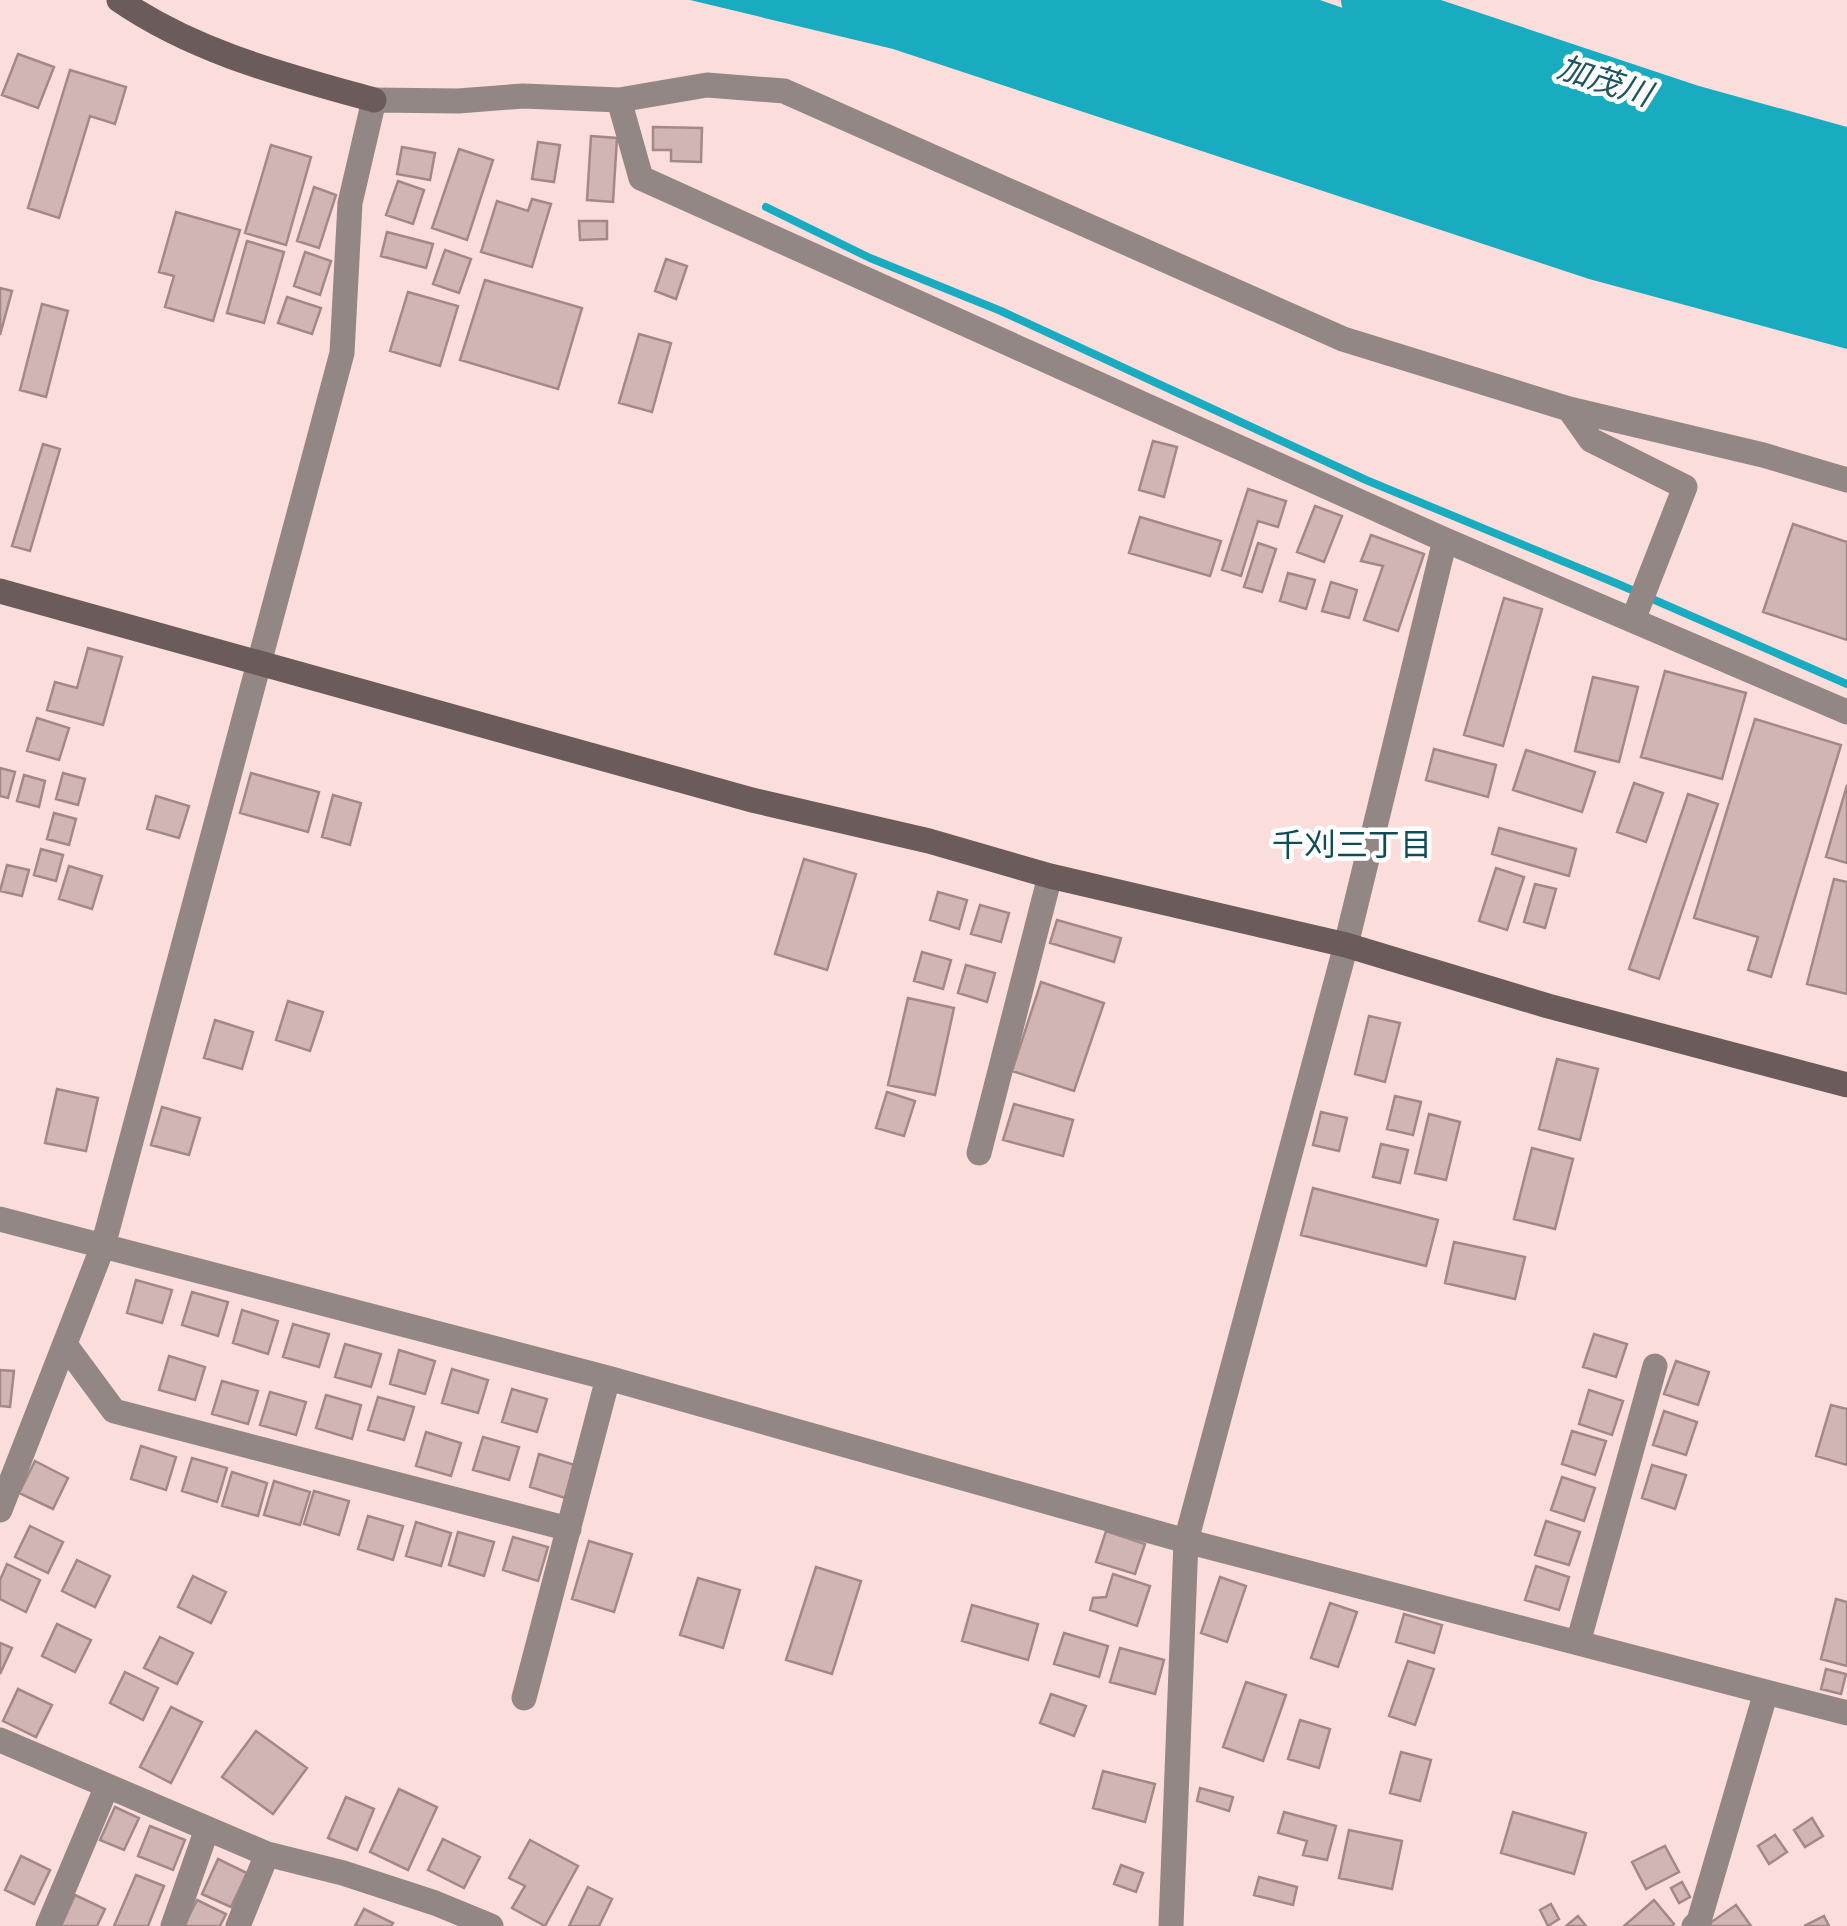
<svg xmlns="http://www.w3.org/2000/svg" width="1847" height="1926" font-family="'Golos Text','Noto Sans JP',sans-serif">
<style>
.water{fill:#19acc1}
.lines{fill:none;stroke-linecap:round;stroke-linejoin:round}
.stream{stroke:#19acc1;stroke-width:8}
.river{stroke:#19acc1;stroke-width:48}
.building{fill:#d1b5b4;stroke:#a28886;stroke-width:2.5}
.street{stroke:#938786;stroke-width:25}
.secondary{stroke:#6b5b5a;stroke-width:25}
.labels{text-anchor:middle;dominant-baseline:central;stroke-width:9;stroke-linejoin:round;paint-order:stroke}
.water-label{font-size:32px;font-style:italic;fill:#1f555e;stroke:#fff}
.neighbourhood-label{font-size:32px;fill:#104c55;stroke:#fff}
</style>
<rect width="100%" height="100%" fill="#fbdedc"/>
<!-- water -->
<path class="water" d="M690,0h630l355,124 172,40v185l-258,-70 -696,-230z"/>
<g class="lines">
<!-- stream -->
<path class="stream" d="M766,207l104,51 131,53 365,169 252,104 229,100"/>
<!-- river -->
<path class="river" d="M1365,0l324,108 158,44"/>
</g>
<!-- building -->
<path class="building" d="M18,54l36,13 -16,41 -36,-13z
M70,70l56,17 -11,37 -25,-8 -31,102 -31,-10z
M653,127l49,1 -1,34 -30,-1v-11h-18z
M591,136l26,2 -4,64 -26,-2z
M538,142l22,3 -6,37 -22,-3z
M271,145l40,12 -25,88 -41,-12z
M402,147l33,6 -5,27 -33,-6z
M459,149l34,11 -26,80 -35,-12z
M398,181l26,9 -11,34 -27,-9z
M314,187l22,8 -17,53 -22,-7z
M532,199l19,5 -19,63 -51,-15 16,-51 31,10z
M176,212l64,18 -27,91 -48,-14 9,-31 -15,-4z
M579,221h28v18l-27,1z
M387,232l46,12 -7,24 -45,-12z
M247,241l37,11 -20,71 -37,-10z
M445,250l26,9 -12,34 -26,-9z
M305,252l26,9 -11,34 -26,-9z
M666,259l21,7 -11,33 -21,-8z
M485,280l97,28 -24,81 -98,-29z
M0,288l12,3 -12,44z
M408,292l50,14 -18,60 -50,-15z
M287,297l34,11 -9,26 -34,-11z
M42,304l26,7 -22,86 -26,-7z
M639,334l32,9 -19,69 -33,-9z
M1153,441l24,6 -13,50 -25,-7z
M43,444l17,5 -30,102 -18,-5z
M1248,489l38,12 -8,26 -20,-6 -17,55 -19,-6z
M1315,506l27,10 -18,46 -27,-10z
M1140,517l81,24 -11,35 -81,-23z
M1793,524l54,18v98l-84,-28z
M1371,535l53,19 -26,77 -34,-11 19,-54 -22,-5z
M1258,543l18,6 -14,43 -18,-5z
M1288,573l27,7 -9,29 -26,-8z
M1331,582l26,8 -8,28 -27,-7z
M1504,598l38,11 -39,137 -39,-11z
M88,648l34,9 -19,68 -56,-15 8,-28 22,6z
M1665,671l81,22 -24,86 -81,-22z
M1593,677l45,10 -19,75 -44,-11z
M37,718l32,10 -10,32 -32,-9z
M1755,719l86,26 -70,232 -23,-7 10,-33 -64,-19z
M1434,749l62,16 -8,32 -62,-17z
M1526,750l69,22 -13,40 -69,-22z
M0,768l15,4 -7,26 -8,-2z
M63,773l22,6 -7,26 -22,-6z
M251,773l68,19 -11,40 -68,-19z
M24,775l21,6 -6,26 -22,-6z
M1634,783l29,10 -17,49 -29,-10z
M1847,785v78l-21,-6z
M1688,794l30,10 -59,175 -30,-10z
M333,795l28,8 -11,42 -28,-8z
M156,796l33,10 -10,32 -32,-9z
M54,813l22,6 -7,26 -22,-6z
M1499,828l77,21 -7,27 -77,-22z
M41,849l22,6 -7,26 -22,-6z
M804,859l52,15 -29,96 -52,-16z
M7,865l22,5 -7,26 -22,-5z
M69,866l33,10 -10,33 -33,-10z
M1496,868l28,9 -17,53 -28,-9z
M1834,879l13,3v112l-40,-10z
M1535,884l21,5 -11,39 -21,-6z
M938,892l29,8 -8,29 -29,-9z
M980,905l29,8 -8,29 -30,-8z
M1057,920l64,18 -7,24 -64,-19z
M922,952l29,8 -8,29 -29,-8z
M966,965l29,8 -8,29 -29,-9z
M1041,982l63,21 -30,88 -62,-20z
M908,998l46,10 -19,87 -47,-10z
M288,1001l35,11 -13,39 -34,-11z
M1369,1016l31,7 -15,59 -30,-8z
M215,1020l38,12 -11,37 -38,-11z
M1557,1059l41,10 -18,71 -41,-11z
M57,1089l41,9 -12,53 -41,-8z
M887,1092l28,9 -11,35 -28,-8z
M1395,1096l26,6 -8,33 -26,-6z
M1014,1104l59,16 -10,36 -60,-16z
M162,1107l38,11 -11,37 -38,-10z
M1321,1112l26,6 -8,33 -26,-6z
M1429,1114l31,8 -14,58 -31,-7z
M1381,1144l27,6 -8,33 -27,-6z
M1532,1148l41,11 -18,70 -41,-10z
M1313,1188l125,32 -12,46 -125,-31z
M1454,1242l71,15 -10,42 -70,-16z
M136,1280l36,10 -10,33 -35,-10z
M192,1292l36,10 -10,34 -36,-11z
M242,1310l36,11 -10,33 -35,-11z
M293,1324l36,10 -10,33 -36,-10z
M1594,1334l33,10 -11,33 -33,-10z
M345,1344l36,10 -10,33 -36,-10z
M399,1350l36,11 -10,33 -35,-10z
M169,1356l36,11 -10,33 -36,-10z
M1676,1361l33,11 -11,33 -34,-11z
M452,1369l36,11 -10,33 -36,-10z
M0,1370l14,1 -4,36 -10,-1z
M222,1381l36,10 -10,33 -36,-10z
M512,1389l35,10 -10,33 -35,-10z
M1589,1390l34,11 -11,34 -33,-11z
M270,1392l36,10 -10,33 -36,-10z
M326,1395l35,10 -9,34 -36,-11z
M378,1397l36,10 -10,33 -36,-10z
M1831,1405l16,4v56l-31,-9z
M1664,1411l33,11 -11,33 -33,-10z
M1572,1431l34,10 -11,34 -33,-11z
M426,1432l35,11 -10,33 -35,-10z
M483,1437l36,10 -10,33 -36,-10z
M141,1446l35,11 -10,33 -35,-11z
M539,1454l36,11 -10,33 -35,-11z
M192,1458l35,10 -10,34 -35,-11z
M35,1461l33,17 -15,31 -34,-16z
M1652,1465l34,10 -11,34 -33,-11z
M232,1472l35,11 -9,33 -36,-10z
M1562,1477l33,11 -11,33 -33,-11z
M274,1481l36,11 -10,33 -36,-10z
M314,1491l35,10 -10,34 -35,-11z
M368,1516l35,10 -10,34 -35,-11z
M1546,1521l34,11 -11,33 -34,-10z
M416,1522l35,11 -10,33 -35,-10z
M30,1526l33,16 -15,31 -33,-16z
M1106,1531l39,13 -10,30 -39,-12z
M458,1532l36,10 -10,34 -35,-11z
M513,1537l35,10 -10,34 -35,-11z
M589,1541l43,13 -18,58 -42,-13z
M77,1560l33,16 -15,31 -33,-16z
M7,1564l33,16 -14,32 -26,-13v-19z
M1536,1566l33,11 -10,33 -34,-10z
M816,1567l45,14 -29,93 -46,-14z
M1113,1574l37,12 -13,40 -47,-16 3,-12 13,-1z
M193,1576l33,16 -15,31 -33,-16z
M1220,1577l26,9 -19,56 -26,-9z
M698,1578l42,12 -17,58 -43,-13z
M1836,1599l11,3v64l-26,-7z
M1330,1603l27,9 -19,55 -27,-9z
M972,1605l66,19 -10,36 -66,-19z
M1404,1614l38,11 -8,28 -38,-11z
M57,1624l34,16 -16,32 -33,-16z
M1064,1633l44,13 -9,31 -45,-13z
M160,1637l33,16 -16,31 -33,-16z
M0,1643l12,5 -12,26z
M1120,1648l44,12 -9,34 -45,-12z
M1408,1661l26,8 -19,56 -26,-9z
M1826,1669l20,5 -5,20 -20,-5z
M125,1672l33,16 -15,32 -33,-17z
M1246,1682l40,13 -23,66 -40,-14z
M18,1689l34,16 -16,32 -33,-16z
M1051,1694l35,12 -12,30 -34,-13z
M171,1707l31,15 -31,61 -31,-16z
M1300,1720l30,9 -11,39 -31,-9z
M256,1731l51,37 -34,46 -51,-37z
M1401,1752l30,8 -11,41 -30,-8z
M1103,1771l52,13 -10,38 -52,-14z
M1200,1788l33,9 -4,14 -32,-10z
M399,1789l38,18 -29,63 -38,-18z
M346,1797l28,12 -17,41 -29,-12z
M115,1807l24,11 -15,32 -24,-10z
M1284,1812l52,14 -9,34 -24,-5 4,-14 -29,-8z
M1513,1812l73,21 -12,41 -73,-21z
M1812,1818l11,18 -18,11 -11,-17z
M150,1826l35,14 -12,30 -35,-14z
M1349,1830l53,11 -10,48 -53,-11z
M1775,1835l12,17 -18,12 -11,-18z
M443,1839l37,18 -16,31 -36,-18z
M530,1840l48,26 -33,60 -33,-18 13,-22 -16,-8z
M1665,1846l14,26 -33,17 -14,-27z
M21,1856l29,14 -16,34 -29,-14z
M218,1859l29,14 -16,34 -29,-13z
M1121,1865l22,8 -7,19 -22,-8z
M136,1875l28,11 -16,40h-34z
M1259,1877l38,10 -4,18 -39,-10z
M1682,1882l8,15 -11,6 -8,-15z
M588,1887l24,12 -13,27h-30z
M75,1895l30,14 -8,17h-36z
M197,1900l29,14 -6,12h-36z
M1654,1900l20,24 -2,2h-48z
M1551,1904l8,15 -11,7 -8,-16z
M1736,1905l15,21h-39l-2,-3z
M364,1909l29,14 -2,3h-36z
M1578,1916l8,10h-20z
M1824,1916l5,10h-25z"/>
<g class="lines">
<!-- street -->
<path class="street" d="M619,100l22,78 804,362 402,172
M1569,409l22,31 94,47 -52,133
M979,1153l71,-277
M0,1219l608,159 578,163 661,172
M66,1346l48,65 455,118
M0,1510l103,-264 239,-893 8,-150 24,-103 84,1 65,-5 96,4 88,-15 77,6 559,248 226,70 194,46 84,25
M1578,1643l77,-277
M524,1698l84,-320
M0,1740l267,114 76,19 92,30 56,23
M48,1926l59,-140
M173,1926l34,-97
M238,1926l29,-72
M1171,1926l15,-385 160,-596 99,-405
M1694,1926l5,-5 67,-229"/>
<!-- secondary -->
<path class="secondary" d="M119,0c77,53 166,75 255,100
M0,591l752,209 177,41 121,35 296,69 202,61 299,79"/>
</g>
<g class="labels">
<!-- water labels -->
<g class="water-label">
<text transform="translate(1605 80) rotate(18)">加茂川</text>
</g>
<!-- neighbourhood labels -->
<g class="neighbourhood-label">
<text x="1352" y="844">千刈三丁目</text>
</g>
</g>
</svg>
